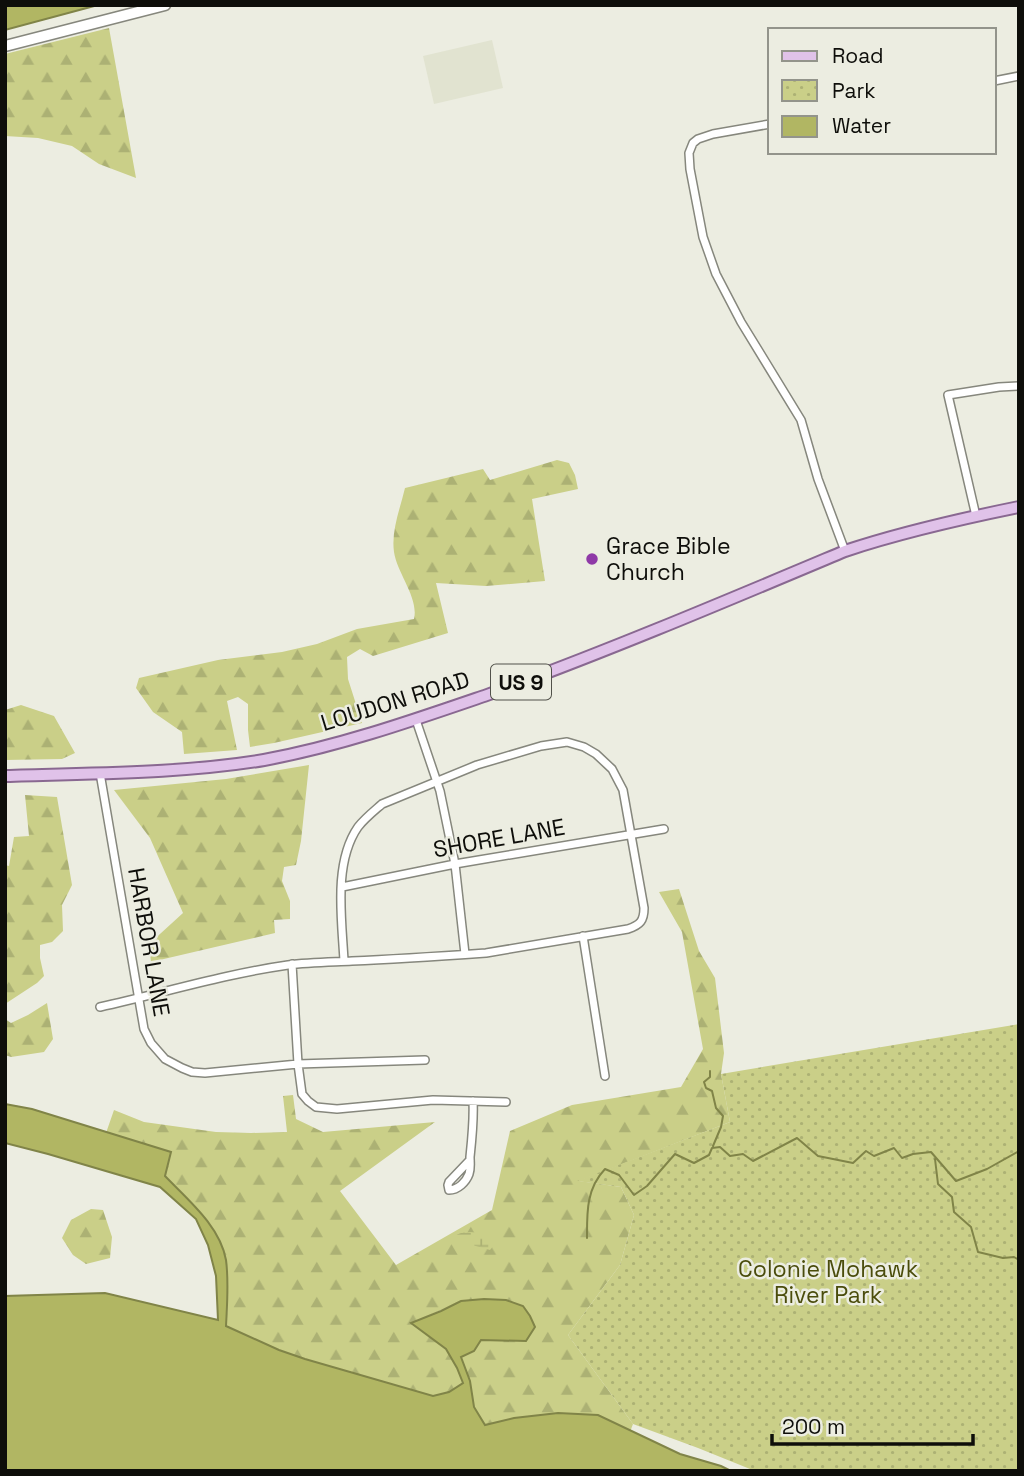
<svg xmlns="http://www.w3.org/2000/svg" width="1024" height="1476" font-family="'Space Grotesk',sans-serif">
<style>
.built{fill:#e1e3d0}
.forest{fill:url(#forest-firs)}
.wetland{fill:url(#wetland-marsh)}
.park{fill:url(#park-dots)}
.water{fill:#b1b663;stroke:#808448;stroke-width:2}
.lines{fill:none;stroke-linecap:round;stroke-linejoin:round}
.stream{stroke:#808448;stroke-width:2}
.street-casing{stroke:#86877d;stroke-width:10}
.secondary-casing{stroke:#86877d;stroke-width:13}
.primary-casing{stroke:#896891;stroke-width:14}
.street{stroke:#fff;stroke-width:7}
.secondary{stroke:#fff;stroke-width:10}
.primary{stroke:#e0c2e9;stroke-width:10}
.poi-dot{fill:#8f39a7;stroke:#ecede1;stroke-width:2.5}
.labels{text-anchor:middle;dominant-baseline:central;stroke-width:5;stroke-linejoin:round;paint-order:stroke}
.shield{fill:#ecede1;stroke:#51514a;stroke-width:2}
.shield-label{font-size:21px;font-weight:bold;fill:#0e0e0a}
.poi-label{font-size:23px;fill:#0e0e0a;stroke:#ecede1;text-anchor:start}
.street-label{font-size:23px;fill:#0e0e0a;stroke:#ecede1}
.park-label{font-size:23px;fill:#4a4c0b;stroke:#ecede1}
</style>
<defs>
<pattern id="forest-firs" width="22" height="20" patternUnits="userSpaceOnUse" patternTransform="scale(1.75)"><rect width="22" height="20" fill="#cacf88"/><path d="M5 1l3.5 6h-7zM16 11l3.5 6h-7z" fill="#acb174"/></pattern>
<pattern id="wetland-marsh" width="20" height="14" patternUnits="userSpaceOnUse" patternTransform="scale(1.75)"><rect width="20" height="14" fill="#cacf88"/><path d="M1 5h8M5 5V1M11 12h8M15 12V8" fill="none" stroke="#acb174"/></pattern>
<pattern id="park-dots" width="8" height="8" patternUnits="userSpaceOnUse" patternTransform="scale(1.75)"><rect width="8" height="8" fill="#cacf88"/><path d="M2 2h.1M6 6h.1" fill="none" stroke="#acb174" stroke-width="1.8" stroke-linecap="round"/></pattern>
</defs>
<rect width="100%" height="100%" fill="#ecede1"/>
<!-- built -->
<path class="built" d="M492,40l11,48 -69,16 -11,-48z"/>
<!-- forest -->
<path class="forest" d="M109,28l27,150 -37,-14 -27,-18 -34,-8 -33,-2v-82z
M557,460l12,3 6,12 3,14 -46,10 13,82 -59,5 -50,-3 12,50 -75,23 -13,-7 -13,8 1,22 14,44 -88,20 -24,4 -2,-17v-26l-10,-7 -11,4 10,49 -53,4 -2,-22 -29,-20 -17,-24 3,-10 79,-18 64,-8 35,-8 40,-15 57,-10c5,-21 -17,-46 -20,-67 -3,-21 6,-43 11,-64l78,-19 7,11z
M21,705l33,11 21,37 -13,6 -57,1v-50z
M309,765l-8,76 -5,24 -12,2 -2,14 8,20v18l-16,1 1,13 -124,29 -2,-18 34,-31 -33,-75 -36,-48 112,-11z
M25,795l32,2 15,88 -10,20 1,26 -11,11 -12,3v13l4,18 -7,7 -32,21v-139l4,1 5,-29 15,-1z
M679,889l20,62 16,27 9,75 -3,21 9,48 -151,59 42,6 13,28 -14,50 -52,70 65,89 -3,8 -32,-17 -84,3 -29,7 -11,-18 -4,-26 -9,-24 20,-17 25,-40 -22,-1 -23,2 -49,22 34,26 11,19 6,16 -14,8 -16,4 -128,-37 -26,-9 -53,-24c3,-28 3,-57 -6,-84l-92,-102 -22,-7 8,-23 30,12 72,10 35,1 36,-1 -4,-36 10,-1 3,24 27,13 112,-10 -95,69 56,74 96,-55 18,-79 62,-26 109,-18 22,-38 -21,-117 -23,-40z
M47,1003l6,36 -9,13 -33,5 -6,-2v-36l6,4 17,-8z
M91,1209l12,1 9,27 -2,21 -24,6 -13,-9 -11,-17 9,-18z"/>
<!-- wetland -->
<path class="wetland" d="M470,1232l20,2 4,11 -4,5 -32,-9 -2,-6 5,-2z"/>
<!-- park -->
<path class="park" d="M1019,1024v447h-264l-57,-23 -65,-24 -65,-89 52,-70 14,-50 -13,-28 -44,-6 153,-59 -9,-48z"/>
<!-- water -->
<path class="water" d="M5,5h93l-93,25z
M5,1104l27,5 139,43 -6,24c23,24 55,50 61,84 3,22 1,45 0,66l53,24 26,9 128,37 16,-4 14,-9 -6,-15 -11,-19 -35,-26 30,-12 20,-10 23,-2 22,1 17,6 7,10 5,11 -9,14 -45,-1 -7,11 -13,6 9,24 4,26 11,18 29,-7 44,-5 40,2 82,39 41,12 10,5h-726v-175l100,-3 113,27 -2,-44 -8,-31 -12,-26 -36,-32 -112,-33 -43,-11z"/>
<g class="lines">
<!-- stream -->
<path class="stream" d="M710,1071v6l-6,5 2,6 6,3 4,17 7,8 -2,11 -8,19
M935,1159l3,25 14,13 2,15 17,15 7,25 25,6 11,-1 5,3
M587,1238c0,-25 -1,-49 18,-69l14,6 15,20 13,-9 28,-32 19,9 15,-8 3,-7 8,-1 10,9 13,-2 10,7 44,-23 21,18 35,7 13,-12 8,5 20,-8 8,10 11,-4 18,-2 25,29 31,-12 32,-18"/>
<!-- street casing -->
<g class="street-casing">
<path id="street" d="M994,81l25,-5
M770,124l-57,10 -15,5 -5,4 -4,10 1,16 13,68 13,37 25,48 60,98 17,59 27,72
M976,516l-28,-121 51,-8 20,-1
M416,720l24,71 15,73 10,90
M100,773l44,256 7,14 14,16 17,9 10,4 13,1 93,-9 127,-4
M342,887l113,-23 209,-35
M583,936l22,140
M292,964l6,100 4,30 6,7 8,6 21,2 96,-9 73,2
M100,1007c63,-14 125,-33 188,-42 21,-3 43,-3 64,-4 45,-2 90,-5 134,-8l142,-24c12,-4 16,-8 16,-21l-21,-118 -11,-21 -16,-15 -12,-7 -17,-5 -26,4 -64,19 -95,39c-8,7 -17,14 -24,23 -25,36 -16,93 -14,134
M470,1160l-21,22 -1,3 1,5c9,0 17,-8 20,-16 2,-6 1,-11 1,-17 2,-19 4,-37 3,-56"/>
</g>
<!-- secondary casing -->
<g class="secondary-casing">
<path id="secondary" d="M5,46l160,-41"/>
</g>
<!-- primary casing -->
<g class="primary-casing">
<path id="primary" d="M5,776c85,-3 174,-2 259,-16 76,-14 150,-40 223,-65 121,-44 239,-94 358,-144 57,-19 115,-32 174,-44"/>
</g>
<!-- street -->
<use href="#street" class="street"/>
<!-- secondary -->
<use href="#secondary" class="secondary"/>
<!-- primary -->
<use href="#primary" class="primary"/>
</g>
<!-- markers -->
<circle class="poi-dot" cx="592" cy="559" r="7"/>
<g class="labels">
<!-- shield labels -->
<rect class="shield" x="491" y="664.5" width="60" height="35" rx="5"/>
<g class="shield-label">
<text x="521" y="682">US 9</text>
</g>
<!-- poi labels -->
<g class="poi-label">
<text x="606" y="546">Grace Bible<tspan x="606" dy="26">Church</tspan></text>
</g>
<!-- street labels -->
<g class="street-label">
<text transform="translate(395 701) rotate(-17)">LOUDON ROAD</text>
<text transform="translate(499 838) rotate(-10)">SHORE LANE</text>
<text transform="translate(149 942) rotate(80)">HARBOR LANE</text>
</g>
<!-- park labels -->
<g class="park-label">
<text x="828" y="1269">Colonie Mohawk<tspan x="828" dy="26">River Park</tspan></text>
</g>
</g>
<!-- border -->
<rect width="1024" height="1476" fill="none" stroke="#0e0e0a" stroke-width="14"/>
<!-- legend -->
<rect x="768" y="28" width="228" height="126" fill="#ecede1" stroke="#93948b" stroke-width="2"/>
<rect x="782" y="51" width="35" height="10" fill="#e0c2e9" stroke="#93948b" stroke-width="2"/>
<text x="832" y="63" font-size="21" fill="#0e0e0a">Road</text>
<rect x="782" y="80" width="35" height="21" fill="url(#park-dots)" stroke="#93948b" stroke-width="2"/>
<text x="832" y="98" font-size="21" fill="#0e0e0a">Park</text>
<rect x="782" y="116" width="35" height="21" fill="#b1b663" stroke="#93948b" stroke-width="2"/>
<text x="832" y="133" font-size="21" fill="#0e0e0a">Water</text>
<!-- scale -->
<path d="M772 1434v10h201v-10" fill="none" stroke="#0e0e0a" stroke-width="3.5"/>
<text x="782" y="1434" font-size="21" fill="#0e0e0a" stroke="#ecede1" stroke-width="5" paint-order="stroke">200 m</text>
</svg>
